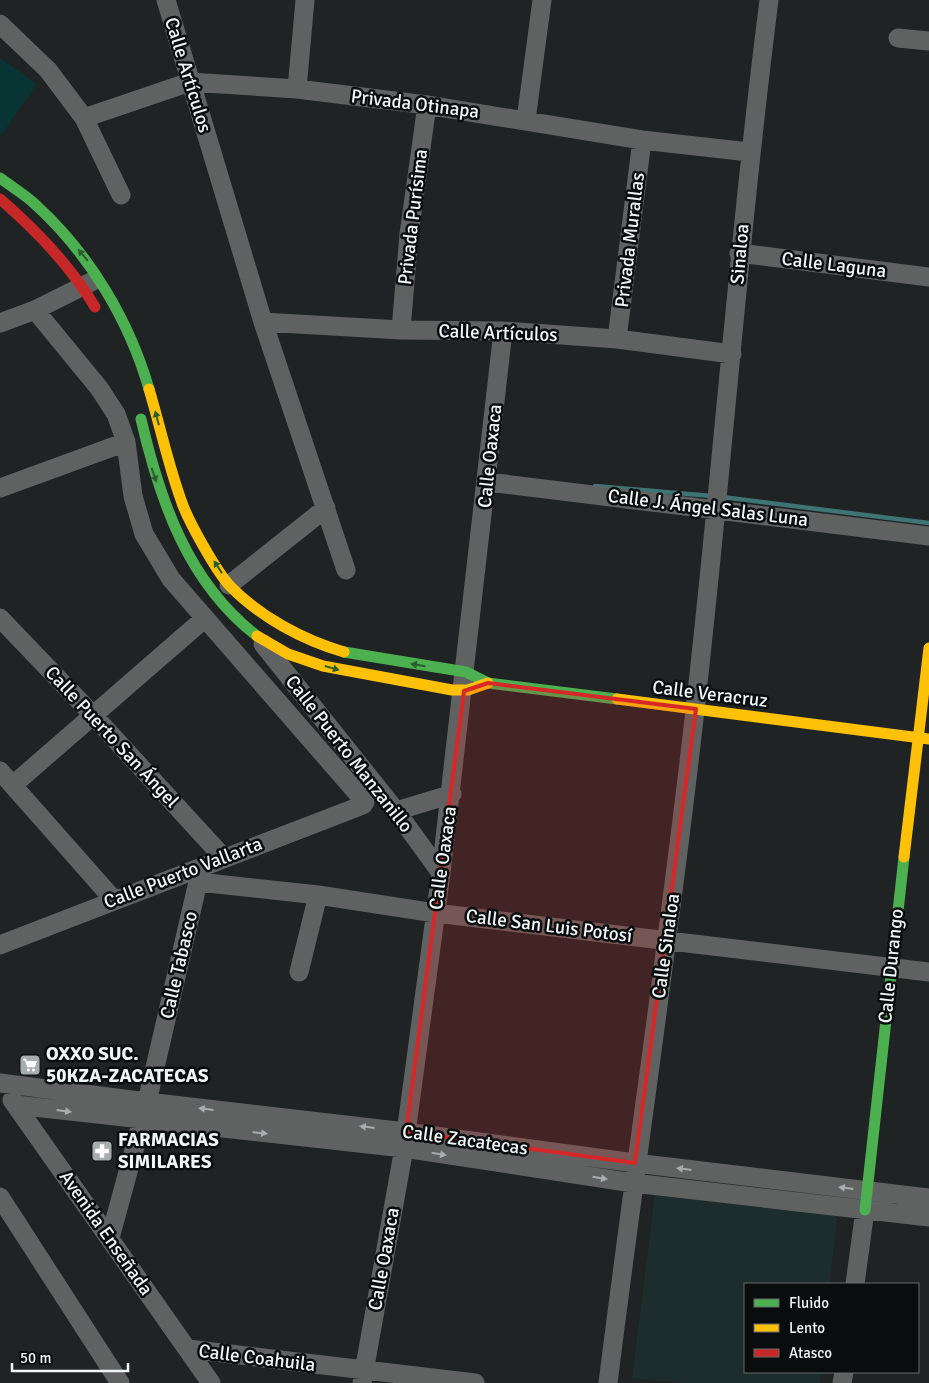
<svg xmlns="http://www.w3.org/2000/svg" width="929" height="1383" font-family="Signika,sans-serif">
<style>
.built{fill:#1d2c2c}
.green{fill:#093434}
.lines{fill:none;stroke-linecap:round;stroke-linejoin:round}
.stream{stroke:#3f7475;stroke-width:4.5}
.street{stroke:#606262;stroke-width:19}
.fast{stroke:#4caf50;stroke-width:11}
.slow{stroke:#ffc107;stroke-width:11}
.jam{stroke:#c62828;stroke-width:11}
.oneway{fill:#2b5e2e}
.oneway2{fill:#a8acac}
.marked{fill:#d62828;fill-opacity:0.2;stroke:#d62828;stroke-width:4;stroke-linejoin:round}
.labels{text-anchor:middle;dominant-baseline:central;stroke-width:5;stroke-linejoin:round;paint-order:stroke}
.street-label{font-size:19px;fill:#f0f5f5;stroke:#0a0d0d}
.poi-label{font-size:19px;font-weight:bold;fill:#f0f5f5;stroke:#0a0d0d;text-anchor:start}
</style>
<rect width="100%" height="100%" fill="#1f2323"/>
<!-- built -->
<path class="built" d="M655,1193l182,22 -7,69h-85v88h76l-1,11h-138l-50,-5z"/>
<!-- green -->
<path class="green" d="M0,58l37,26 -37,53z"/>
<g class="lines">
<!-- stream -->
<path class="stream" d="M595,486l117,10
M722,497l207,26"/>
<!-- street -->
<path class="street" d="M166,0l97,322 83,248
M0,24l48,46 36,48 37,77
M898,38l31,3
M297,89l8,-89
M84,118l106,-36 107,7 130,16 215,35 107,12
M526,120l16,-120
M739,253l190,24
M263,322l138,8 102,1 114,8 115,15
M0,323l35,-13 58,-29
M401,330l8,-96 18,-129
M617,339l25,-199
M488,482l441,54
M0,488l126,-46
M229,585l97,-77
M0,618l92,96 131,143
M263,644l133,167 45,62
M0,771l114,129
M13,785l191,-166
M396,811l56,-17
M198,882l120,13 117,18 494,59
M0,945l363,-140 2,-3 -194,-223 -27,-45 -11,-38 -7,-54 -10,-28 -17,-26 -64,-78
M299,972l19,-77
M0,1083l147,19 259,30 229,31 294,35
M12,1100l199,283
M16,1105l388,43 229,35 296,34
M0,1197l120,186
M110,1238l37,-136 54,-233
M855,1284l10,-74
M188,1349l287,34
M362,1383l42,-235 37,-275 62,-542
M608,1383c28,-225 62,-448 87,-673 27,-237 44,-474 74,-710
M842,1383l2,-11"/>
<!-- fast -->
<path class="fast" d="M0,178c12,9 26,17 37,28 53,49 92,114 112,183
M141,419c19,82 47,164 116,217
M344,652l122,20 22,11 129,16
M865,1210l39,-353"/>
<!-- slow -->
<path class="slow" d="M149,389c11,37 19,75 32,111 6,19 35,71 49,86 30,31 73,54 114,66
M257,636l31,18 35,12 129,24h16l20,-7
M617,699l312,40
M904,857l25,-209"/>
<!-- jam -->
<path class="jam" d="M0,199c37,32 70,66 95,108"/>
</g>
<!-- one-way arrows -->
<defs><path id="oneway-solid" d="M-6-.8H1V-3.2L6.5 0L1 3.2V.8H-6Z" transform="scale(1.25)"/></defs>
<g class="oneway">
<use href="#oneway-solid" transform="translate(83 255) rotate(-130)"/>
<use href="#oneway-solid" transform="translate(157 418) rotate(-105)"/>
<use href="#oneway-solid" transform="translate(154 475) rotate(71)"/>
<use href="#oneway-solid" transform="translate(218 567) rotate(-123)"/>
<use href="#oneway-solid" transform="translate(418 665) rotate(-171)"/>
<use href="#oneway-solid" transform="translate(332 668) rotate(16)"/>
</g>
<g class="oneway2">
<use href="#oneway-solid" transform="translate(206 1109) rotate(-173)"/>
<use href="#oneway-solid" transform="translate(64 1111) rotate(7)"/>
<use href="#oneway-solid" transform="translate(367 1127) rotate(-173)"/>
<use href="#oneway-solid" transform="translate(260 1133) rotate(6)"/>
<use href="#oneway-solid" transform="translate(439 1154) rotate(9)"/>
<use href="#oneway-solid" transform="translate(684 1169) rotate(-173)"/>
<use href="#oneway-solid" transform="translate(600 1178) rotate(9)"/>
<use href="#oneway-solid" transform="translate(846 1188) rotate(-173)"/>
</g>
<!-- marked area -->
<path class="marked" d="M488,683l208,26 -61,454 -229,-31 58,-441z"/>
<!-- icons -->
<defs>
<g id="supermarket-square" transform="scale(1.125)"><rect x="-9" y="-9" width="18" height="18" rx="4" fill="#a7acac" stroke="#0a0d0d"/><path d="M-6-5.5h2.5l.6 2H6L4.5 2H-2.5L-4.4-4H-6ZM-1.5 3.2a1.3 1.3 0 1 0 .1 0ZM3 3.2a1.3 1.3 0 1 0 .1 0Z" fill="#fff"/></g>
<g id="pharmacy-square" transform="scale(1.125)"><rect x="-9" y="-9" width="18" height="18" rx="4" fill="#a7acac" stroke="#0a0d0d"/><path d="M-2-6h4v4h4v4h-4v4h-4v-4h-4v-4h4Z" fill="#fff"/></g>
</defs>
<g fill-rule="evenodd">
<use href="#supermarket-square" x="30" y="1065"/>
<use href="#pharmacy-square" x="102" y="1151"/>
</g>
<g class="labels">
<!-- street labels -->
<g class="street-label">
<text transform="translate(188 75) rotate(73)">Calle Artículos</text>
<text transform="translate(415 104) rotate(7)">Privada Otinapa</text>
<text transform="translate(413 217) rotate(-83)">Privada Purísima</text>
<text transform="translate(630 240) rotate(-83)">Privada Murallas</text>
<text transform="translate(740 254) rotate(-85)">Sinaloa</text>
<text transform="translate(834 265) rotate(7)">Calle Laguna</text>
<text transform="translate(498 333) rotate(2)">Calle Artículos</text>
<text transform="translate(490 456) rotate(-84)">Calle Oaxaca</text>
<text transform="translate(708 508) rotate(7)">Calle J. Ángel Salas Luna</text>
<text transform="translate(710 694) rotate(7)">Calle Veracruz</text>
<text transform="translate(112 737) rotate(47)">Calle Puerto San Ángel</text>
<text transform="translate(349 754) rotate(52)">Calle Puerto Manzanillo</text>
<text transform="translate(443 858) rotate(-82)">Calle Oaxaca</text>
<text transform="translate(183 873) rotate(-21)">Calle Puerto Vallarta</text>
<text transform="translate(549 926) rotate(7)">Calle San Luis Potosí</text>
<text transform="translate(666 946) rotate(-82)">Calle Sinaloa</text>
<text transform="translate(179 965) rotate(-77)">Calle Tabasco</text>
<text transform="translate(891 966) rotate(-84)">Calle Durango</text>
<text transform="translate(465 1140) rotate(8)">Calle Zacatecas</text>
<text transform="translate(106 1233) rotate(55)">Avenida Enseñada</text>
<text transform="translate(384 1259) rotate(-80)">Calle Oaxaca</text>
<text transform="translate(257 1358) rotate(7)">Calle Coahuila</text>
</g>
<!-- poi labels -->
<g class="poi-label">
<text x="46" y="1054">OXXO SUC.<tspan x="46" dy="22">50KZA-ZACATECAS</tspan></text>
<text x="118" y="1140">FARMACIAS<tspan x="118" dy="22">SIMILARES</tspan></text>
</g>
</g>
<!-- legend -->
<rect x="744" y="1283" width="175" height="90" fill="#0a0d0d" stroke="#666a6a"/>
<rect x="754" y="1299" width="25" height="8" fill="#4caf50" stroke="#666a6a"/>
<text x="789" y="1308" font-size="15" fill="#f0f5f5">Fluido</text>
<rect x="754" y="1324" width="25" height="8" fill="#ffc107" stroke="#666a6a"/>
<text x="789" y="1333" font-size="15" fill="#f0f5f5">Lento</text>
<rect x="754" y="1349" width="25" height="8" fill="#c62828" stroke="#666a6a"/>
<text x="789" y="1358" font-size="15" fill="#f0f5f5">Atasco</text>
<!-- scale -->
<path d="M12 1363v8h116v-8" fill="none" stroke="#f0f5f5" stroke-width="2.5"/>
<text x="20" y="1363" font-size="15" fill="#f0f5f5" stroke="#0a0d0d" stroke-width="4" paint-order="stroke">50 m</text>
</svg>
